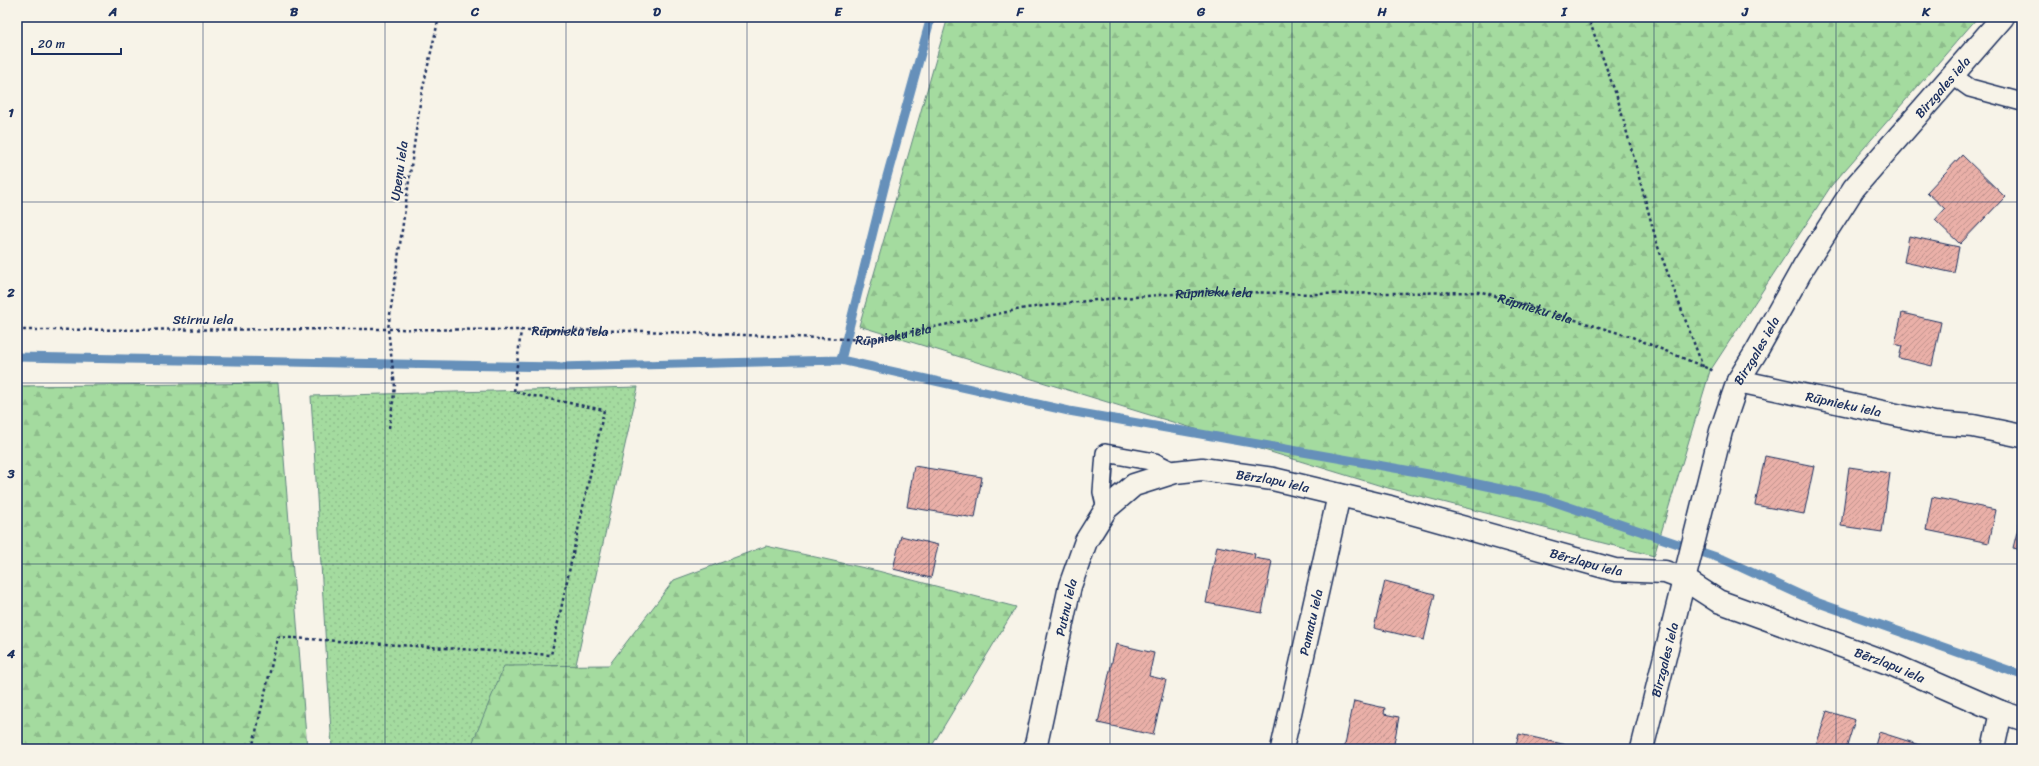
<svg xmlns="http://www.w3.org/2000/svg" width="2039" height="766" font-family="Sriracha,sans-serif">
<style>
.green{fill:url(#green-dots);stroke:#60857e}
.forest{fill:url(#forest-firs);stroke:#60857e}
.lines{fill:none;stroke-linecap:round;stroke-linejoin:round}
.stream{stroke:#6690ba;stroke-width:9}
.building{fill:url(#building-hatch);stroke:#1b2f5e}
.lane-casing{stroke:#1b2f5e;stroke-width:20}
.street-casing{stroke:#1b2f5e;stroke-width:25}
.path{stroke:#1b2f5e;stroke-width:2.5;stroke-dasharray:3 3;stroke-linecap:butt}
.lane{stroke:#f7f3e8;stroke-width:17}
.street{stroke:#f7f3e8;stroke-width:22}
.grid{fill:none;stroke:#1b2f5e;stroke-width:1;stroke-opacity:0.55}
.labels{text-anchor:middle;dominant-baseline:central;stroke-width:4;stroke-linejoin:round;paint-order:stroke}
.street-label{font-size:13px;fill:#1b2f5e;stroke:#f7f3e8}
.neatline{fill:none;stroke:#1b2f5e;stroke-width:1.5}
.grid-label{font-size:13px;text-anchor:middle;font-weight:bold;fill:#1b2f5e}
</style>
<defs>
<pattern id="green-dots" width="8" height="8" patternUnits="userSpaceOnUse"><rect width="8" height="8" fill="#a4db9f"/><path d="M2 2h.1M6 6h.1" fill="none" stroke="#8dbc8b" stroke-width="1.8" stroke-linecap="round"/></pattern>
<pattern id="forest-firs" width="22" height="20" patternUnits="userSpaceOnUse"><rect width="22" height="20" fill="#a4db9f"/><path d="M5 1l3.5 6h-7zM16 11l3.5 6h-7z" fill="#8dbc8b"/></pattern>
<pattern id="building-hatch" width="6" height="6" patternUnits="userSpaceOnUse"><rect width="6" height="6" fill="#eab0a8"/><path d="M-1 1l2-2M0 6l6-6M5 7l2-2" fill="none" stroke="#bd908c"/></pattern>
</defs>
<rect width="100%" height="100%" fill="#f7f3e8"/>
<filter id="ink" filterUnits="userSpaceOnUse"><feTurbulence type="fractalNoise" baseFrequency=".025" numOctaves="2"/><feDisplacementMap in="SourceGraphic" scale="8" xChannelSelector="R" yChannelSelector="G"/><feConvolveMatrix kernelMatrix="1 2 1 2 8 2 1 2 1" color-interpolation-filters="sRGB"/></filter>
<g filter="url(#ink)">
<!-- green -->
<path class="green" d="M638,387l-81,362h-225l-21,-353z"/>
<!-- forest -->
<path class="forest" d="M948,17h1030l-147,169 -121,185 -56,185 -266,-68 -529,-162z
M278,383l29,366h-290v-363z
M766,546l112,25 138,36 -86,142h-460l34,-83 105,-1 65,-85z"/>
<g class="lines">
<!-- stream -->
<path class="stream" d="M17,357l542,10 282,-7 228,51 371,65 103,22 182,62 91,42 206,73
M841,360l45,-180 45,-163"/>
</g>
<!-- building -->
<path class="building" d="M1962,155l43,42 -45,47 -25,-24 10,-11 -18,-17z
M1909,236l50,11 -5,26 -50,-11z
M1902,313l39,9 -9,44 -33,-8 3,-12 -7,-2z
M1765,456l49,10 -10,48 -49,-9z
M914,466l68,11 -7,41 -68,-11z
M1849,467l41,6 -8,59 -41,-6z
M1932,497l64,13 -7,33 -63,-13z
M2022,512v38l-9,-2z
M901,536l37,9 -7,33 -38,-9z
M1217,546l38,8 -1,4 18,3 -10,52 -56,-10z
M1385,581l50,13 -11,46 -50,-12z
M1116,644l38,9 -5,23 17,4 -13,55 -55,-12z
M1354,701l31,7 -1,6 15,3 -6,32h-49z
M1827,711l28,9 -9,29h-31z
M1879,732l54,17h-59z
M1519,734l52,12 -1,3h-55z"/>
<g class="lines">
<!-- lane casing -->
<g class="lane-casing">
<path id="lane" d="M1953,76l17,12 52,14
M1106,509l-4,-17 3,-39 50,9 20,10"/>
</g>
<!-- street casing -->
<g class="street-casing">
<g id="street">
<path id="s2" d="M1738,381l196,42 39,3 49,10"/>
<path id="s3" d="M1035,749l35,-163 16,-45 20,-32 28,-24 41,-13 27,-3 71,10 117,28 225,63 50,2 19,7 34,22 173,63 110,48 21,7"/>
<path id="s4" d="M1282,749l57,-254"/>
<path id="s5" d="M1642,749l79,-318 17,-50 18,-29 48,-86 50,-78 149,-171"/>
<path d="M1993,749l8,-37"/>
</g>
</g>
<!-- path -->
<g class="path">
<path d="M1588,17l30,83 40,147 45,120"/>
<path id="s1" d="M17,330l371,-1 254,2 229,9 155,-32 70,-8 115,-9 101,3 170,-2 150,45 82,34"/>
<path d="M389,428l6,-41 -7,-58 33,-233 18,-79"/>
<path d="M252,749l26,-112 273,18 53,-245 -90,-18 7,-62"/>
</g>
<!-- lane -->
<use href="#lane" class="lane"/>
<!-- street -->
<use href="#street" class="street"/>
</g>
</g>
<!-- grid -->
<path class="grid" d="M203,17v732M385,17v732M566,17v732M747,17v732M929,17v732M1110,17v732M1292,17v732M1473,17v732M1654,17v732M1836,17v732M17,202h2005M17,383h2005M17,564h2005"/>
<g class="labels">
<!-- street labels -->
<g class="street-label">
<text stroke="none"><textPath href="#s5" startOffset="740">Birzgales iela</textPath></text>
<text transform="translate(399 171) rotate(-82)">Upeņu iela</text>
<text stroke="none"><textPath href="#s1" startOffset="1201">Rūpnieku iela</textPath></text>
<text stroke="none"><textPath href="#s1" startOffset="1525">Rūpnieku iela</textPath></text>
<text x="203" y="319">Stirnu iela</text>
<text stroke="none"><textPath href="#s1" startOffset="553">Rūpnieku iela</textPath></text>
<text stroke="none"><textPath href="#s1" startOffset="877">Rūpnieku iela</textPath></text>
<text stroke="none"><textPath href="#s5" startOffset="416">Birzgales iela</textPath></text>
<text stroke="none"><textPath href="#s2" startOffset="108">Rūpnieku iela</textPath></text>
<text stroke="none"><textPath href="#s3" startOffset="431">Bērzlapu iela</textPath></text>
<text stroke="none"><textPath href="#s3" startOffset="755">Bērzlapu iela</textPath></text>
<text stroke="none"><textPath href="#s3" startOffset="145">Putnu iela</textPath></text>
<text stroke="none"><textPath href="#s4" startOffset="130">Pamatu iela</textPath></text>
<text stroke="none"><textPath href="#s5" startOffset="92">Birzgales iela</textPath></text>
<text stroke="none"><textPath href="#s3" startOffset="1079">Bērzlapu iela</textPath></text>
</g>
</g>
<!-- margin -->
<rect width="2039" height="766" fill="none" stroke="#f7f3e8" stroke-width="44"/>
<!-- scale -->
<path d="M32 48v6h89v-6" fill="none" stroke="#1b2f5e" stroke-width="2"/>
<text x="38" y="48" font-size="12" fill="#1b2f5e" stroke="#f7f3e8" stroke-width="3" paint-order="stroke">20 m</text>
<rect x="22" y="22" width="1995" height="722" class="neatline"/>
<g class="grid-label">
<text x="113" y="16">A</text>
<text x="294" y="16">B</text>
<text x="475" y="16">C</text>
<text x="657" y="16">D</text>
<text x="838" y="16">E</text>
<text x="1020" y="16">F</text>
<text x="1201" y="16">G</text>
<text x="1382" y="16">H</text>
<text x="1564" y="16">I</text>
<text x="1745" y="16">J</text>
<text x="1926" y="16">K</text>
<text x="11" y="117">1</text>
<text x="11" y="297">2</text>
<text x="11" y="478">3</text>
<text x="11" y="658">4</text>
</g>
</svg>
